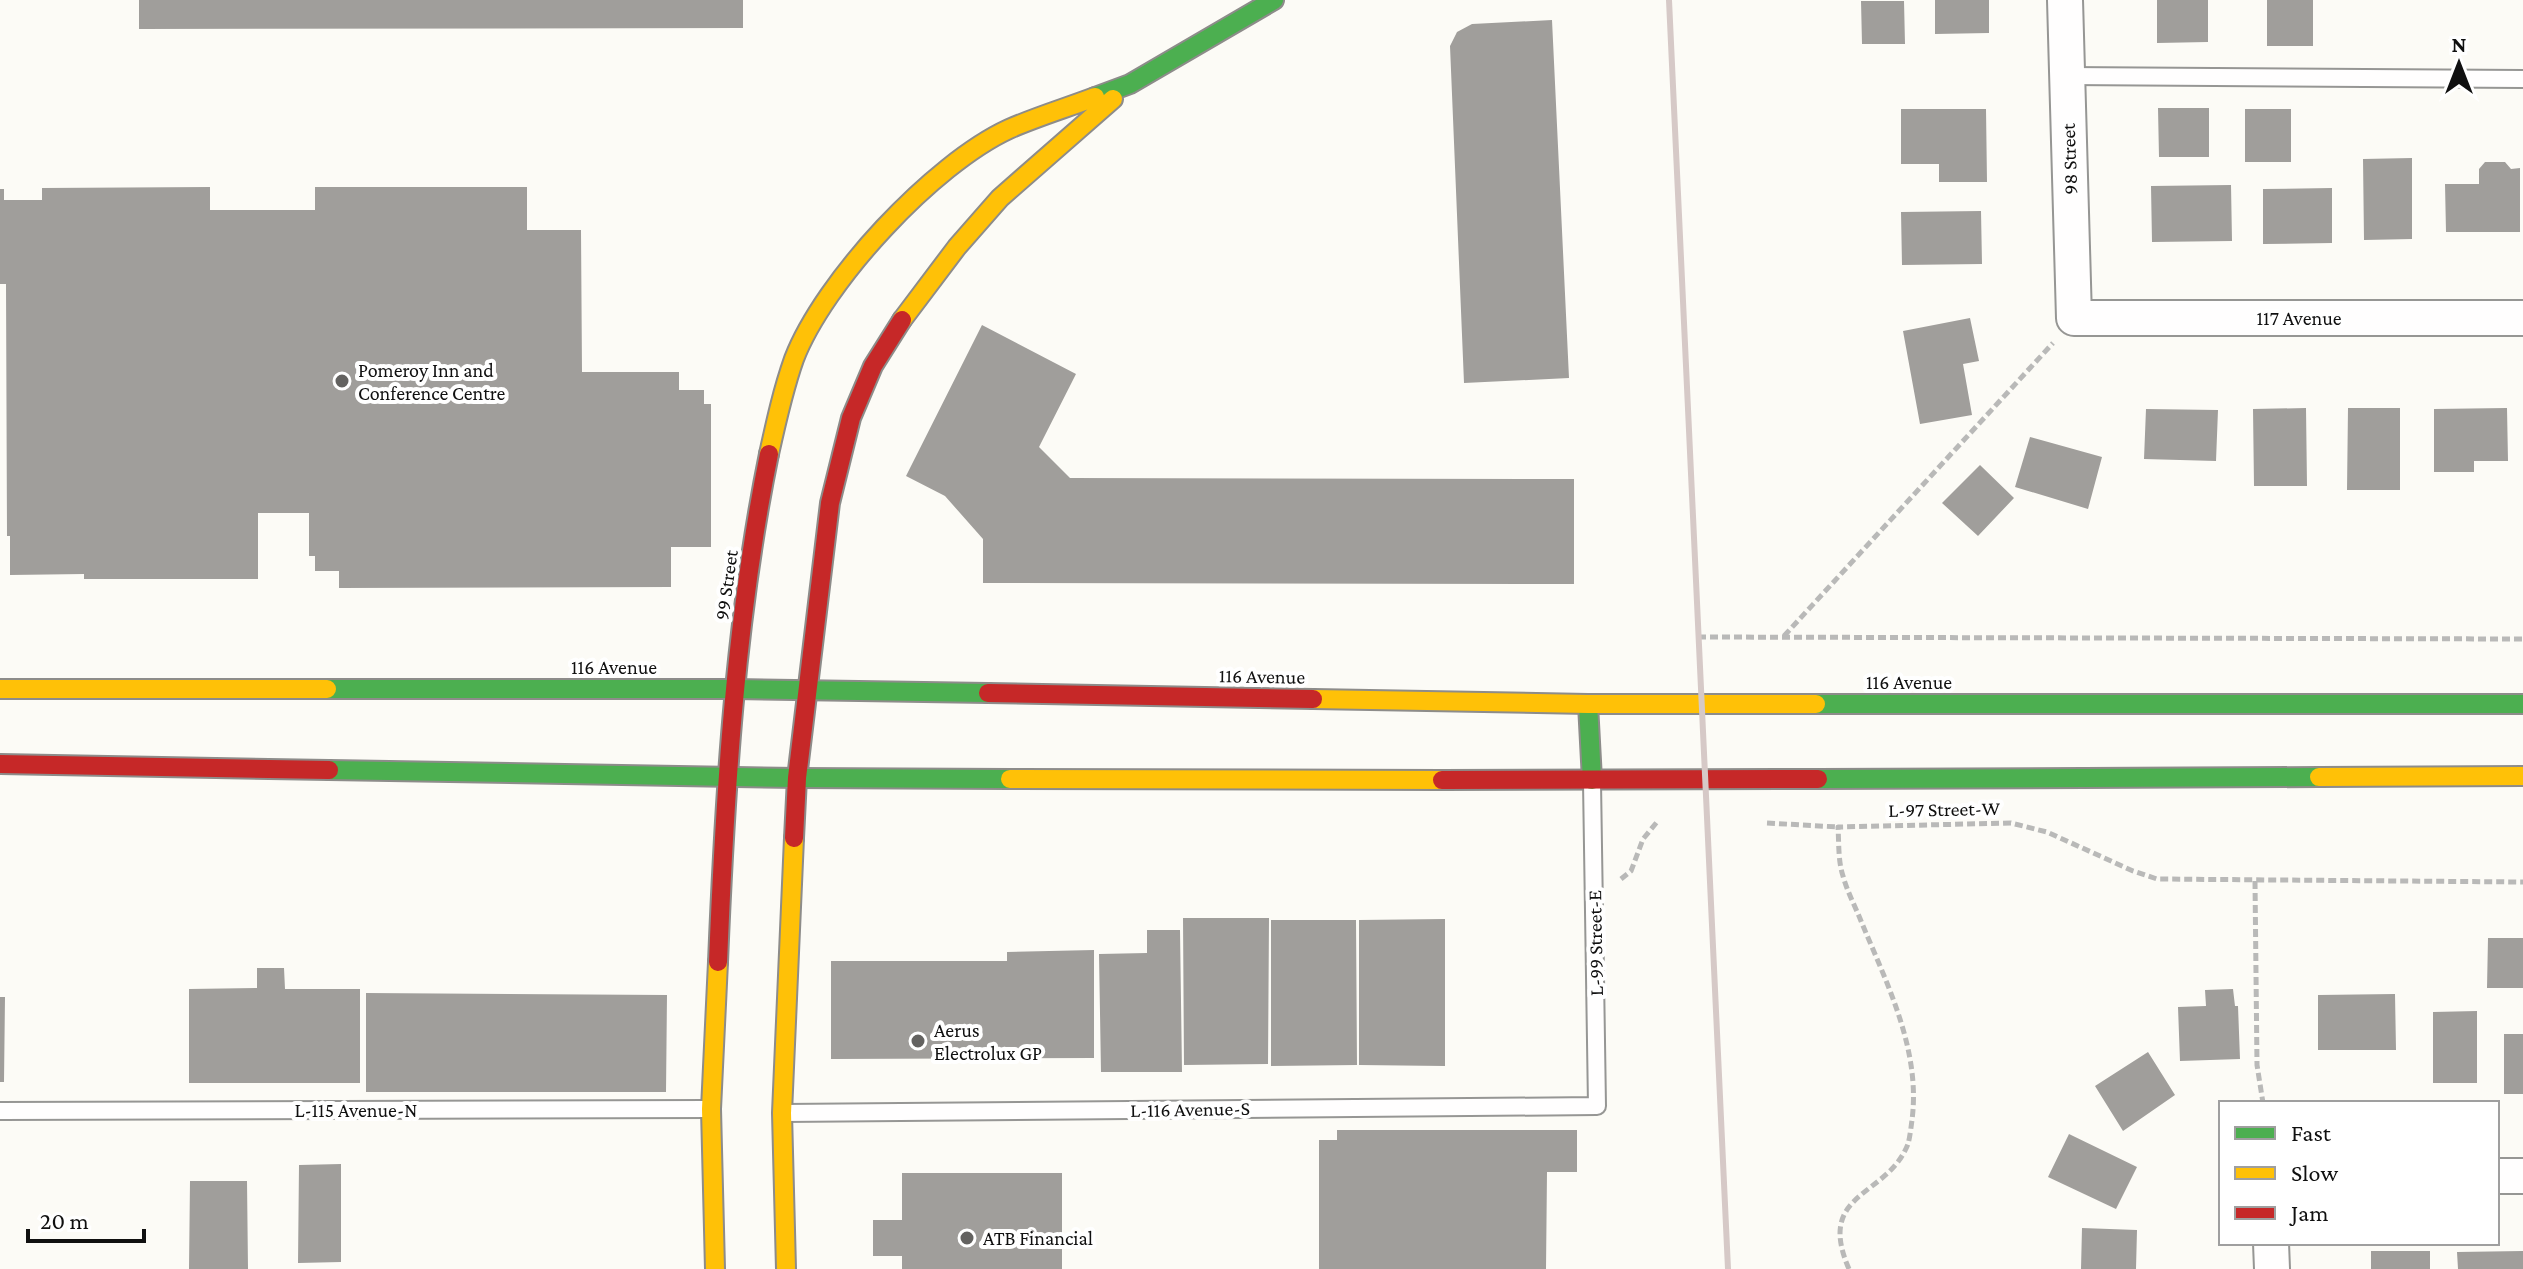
<svg xmlns="http://www.w3.org/2000/svg" width="2523" height="1269" font-family="'Crimson Pro',serif">
<style>
.building{fill:#a09e9b}
.lines{fill:none;stroke-linecap:round;stroke-linejoin:round}
.lane-casing{stroke:#969694;stroke-width:20}
.street-casing{stroke:#969694;stroke-width:38}
.fast-casing{stroke:#8d8c8a;stroke-width:22}
.slow-casing{stroke:#8d8c8a;stroke-width:22}
.jam-casing{stroke:#8d8c8a;stroke-width:22}
.path{stroke:#b9b9b8;stroke-width:5;stroke-dasharray:8 4;stroke-linecap:butt}
.lane{stroke:#fffefe;stroke-width:16}
.street{stroke:#fffefe;stroke-width:34}
.fast{stroke:#4caf50;stroke-width:18}
.slow{stroke:#ffc107;stroke-width:18}
.jam{stroke:#c62828;stroke-width:18}
.rail{stroke:#d6c9c7;stroke-width:6}
.poi-dot{fill:#636260;stroke:#fff;stroke-width:3}
.labels{text-anchor:middle;dominant-baseline:central;stroke-width:8;stroke-linejoin:round;paint-order:stroke}
.street-label{font-size:20px;fill:#101010;stroke:#fff}
.poi-label{font-size:20px;fill:#101010;stroke:#fff;text-anchor:start}
</style>
<rect width="100%" height="100%" fill="#fcfbf6"/>
<!-- building -->
<path class="building" d="M139,0h604v28l-604,1z
M1935,0h54v33l-54,1z
M2157,0h51v42l-51,1z
M2267,0h46v46h-46z
M1861,1h43l1,43h-43z
M1552,20l17,358 -105,5 -14,-337 7,-14 15,-8z
M2158,108h51v49h-50z
M1901,109h85l1,73h-48v-18h-38z
M2245,109h46v53h-46z
M2412,158v81l-48,1 -1,-81z
M2485,162h20l6,7 9,-1v64h-74l-1,-48h34v-15z
M2231,185l1,56 -80,1 -1,-56z
M210,187v23h105v-23h212v43h54l1,142h97v18h25v14h7v143h-40v40l-332,1v-17h-24v-15h-6v-43h-51v66h-174v-5l-74,1v-39h-3l-1,-252h-6v-95h4v11h38v-12z
M2332,188v55l-69,1v-55z
M1981,211l1,53 -80,1 -1,-53z
M1970,318l9,43 -16,3 9,51 -52,9 -17,-93z
M982,325l94,49 -37,73 31,31 504,1v105l-591,-1v-44l-38,-43 -39,-20z
M2306,408l1,78h-53l-1,-77z
M2348,408h52v82h-53z
M2507,408l1,53h-34v11h-40v-63z
M2146,409l72,1 -2,51 -72,-2z
M2030,437l72,20 -14,52 -73,-22z
M1980,465l34,33 -36,38 -36,-33z
M1183,918h86l-1,146 -84,1z
M1445,919v147l-86,-1v-145z
M1271,920h85l1,145 -86,1z
M1147,930h33l2,142h-81l-2,-118 48,-1z
M2488,938h35v50h-36z
M1094,950v108l-263,1v-98h176v-9z
M257,968h27l1,21h75v94h-171v-94l68,-1z
M2233,989l2,17h3l2,53 -60,2 -2,-54 28,-1 -1,-16z
M366,993l301,2 -1,97h-300z
M2395,994l1,56h-78v-55z
M0,997h5l-1,85h-4z
M2477,1011v72h-44v-71z
M2504,1034h19v60h-19z
M2148,1052l27,43 -52,36 -28,-45z
M1337,1130h240v42h-30l-1,97h-227v-129h18z
M2069,1134l68,33 -21,42 -68,-32z
M341,1164v98l-43,1 1,-98z
M902,1173h160v96h-160v-13h-29v-36h29z
M190,1181h57l1,88h-59z
M2082,1228l55,2 -1,39h-55z
M2371,1251h59v18h-59z
M2523,1251v18h-65l-1,-17z"/>
<g class="lines">
<!-- lane casing -->
<g class="lane-casing">
<path id="lane" d="M2067,76l456,3
M0,1111l709,-2
M784,1113l813,-7 -5,-324"/>
</g>
<!-- street casing -->
<g class="street-casing">
<path id="street" d="M2065,0l9,318h449
M2497,1176h26
M2271,1243l1,26"/>
</g>
<!-- fast casing -->
<g class="fast-casing">
<path id="fast" d="M1095,97l35,-13 144,-84
M327,689h408l253,4
M1588,704l4,76
M1816,704h707
M329,770l468,8 213,1
M1818,779l501,-2"/>
</g>
<!-- slow casing -->
<g class="slow-casing">
<path id="slow" d="M902,320l55,-73 43,-49 113,-99
M769,454c7,-32 14,-64 25,-95 30,-78 139,-195 215,-230 27,-12 57,-21 86,-32
M0,689h327
M1313,699l275,5h228
M2319,777l204,-1
M1010,779l432,1
M715,1269l-4,-160 7,-147
M786,1269l-4,-156 12,-275"/>
</g>
<!-- jam casing -->
<g class="jam-casing">
<path id="jam" d="M988,693l325,6
M0,764l329,6
M1442,780l376,-1
M794,838l3,-60 33,-275 21,-85 22,-52 29,-46
M718,962c7,-170 17,-341 51,-508"/>
</g>
<!-- path -->
<path class="path" d="M1784,636l269,-293
M1698,637l825,2
M1767,823l71,4
M1621,879l10,-8 12,-32 14,-17
M2255,881l2,184 6,38
M1849,1269c-34,-78 38,-71 59,-125 2,-7 3,-17 4,-24 9,-70 -25,-136 -51,-199 -6,-15 -14,-30 -18,-45 -5,-15 -4,-33 -5,-49l173,-4 36,9 86,39 24,8 366,3"/>
<!-- lane -->
<use href="#lane" class="lane"/>
<!-- street -->
<use href="#street" class="street"/>
<!-- fast -->
<use href="#fast" class="fast"/>
<!-- slow -->
<use href="#slow" class="slow"/>
<!-- jam -->
<use href="#jam" class="jam"/>
<!-- rail -->
<path class="rail" d="M1669,0l59,1269"/>
</g>
<!-- markers -->
<g class="poi-dot">
<circle cx="342" cy="381" r="8"/>
<circle cx="918" cy="1041" r="8"/>
<circle cx="967" cy="1238" r="8"/>
</g>
<g class="labels">
<!-- street labels -->
<g class="street-label">
<text transform="translate(2069 159) rotate(-92)">98 Street</text>
<text x="2299" y="318">117 Avenue</text>
<text transform="translate(726 585) rotate(-82)">99 Street</text>
<text x="614" y="667">116 Avenue</text>
<text transform="translate(1262 676) rotate(1)">116 Avenue</text>
<text x="1909" y="682">116 Avenue</text>
<text transform="translate(1944 809) rotate(-1)">L-97 Street-W</text>
<text transform="translate(1595 943) rotate(-91)">L-99 Street-E</text>
<text transform="translate(1190 1109) rotate(-1)">L-116 Avenue-S</text>
<text x="356" y="1110">L-115 Avenue-N</text>
</g>
<!-- poi labels -->
<g class="poi-label">
<text x="358" y="370">Pomeroy Inn and<tspan x="358" dy="23">Conference Centre</tspan></text>
<text x="934" y="1030">Aerus<tspan x="934" dy="23">Electrolux GP</tspan></text>
<text x="983" y="1238">ATB Financial</text>
</g>
</g>
<!-- legend -->
<rect x="2219" y="1101" width="280" height="144" fill="#ffffff" stroke="#9f9f9f" stroke-width="2"/>
<rect x="2235" y="1127" width="40" height="12" fill="#4caf50" stroke="#9f9f9f" stroke-width="2"/>
<text x="2291" y="1141" font-size="24" fill="#101010">Fast</text>
<rect x="2235" y="1167" width="40" height="12" fill="#ffc107" stroke="#9f9f9f" stroke-width="2"/>
<text x="2291" y="1181" font-size="24" fill="#101010">Slow</text>
<rect x="2235" y="1207" width="40" height="12" fill="#c62828" stroke="#9f9f9f" stroke-width="2"/>
<text x="2291" y="1221" font-size="24" fill="#101010">Jam</text>
<!-- north arrow -->
<g transform="translate(2459 64)" stroke="#ffffff" stroke-width="6" paint-order="stroke">
<path d="M0-6L14 30L0 20L-14 30Z" fill="#101010"/>
<text y="-12" font-size="22" font-weight="bold" text-anchor="middle" fill="#101010">N</text>
</g>
<!-- scale -->
<path d="M28 1229v12h116v-12" fill="none" stroke="#101010" stroke-width="4"/>
<text x="40" y="1229" font-size="24" fill="#101010" stroke="#ffffff" stroke-width="6" paint-order="stroke">20 m</text>
</svg>
